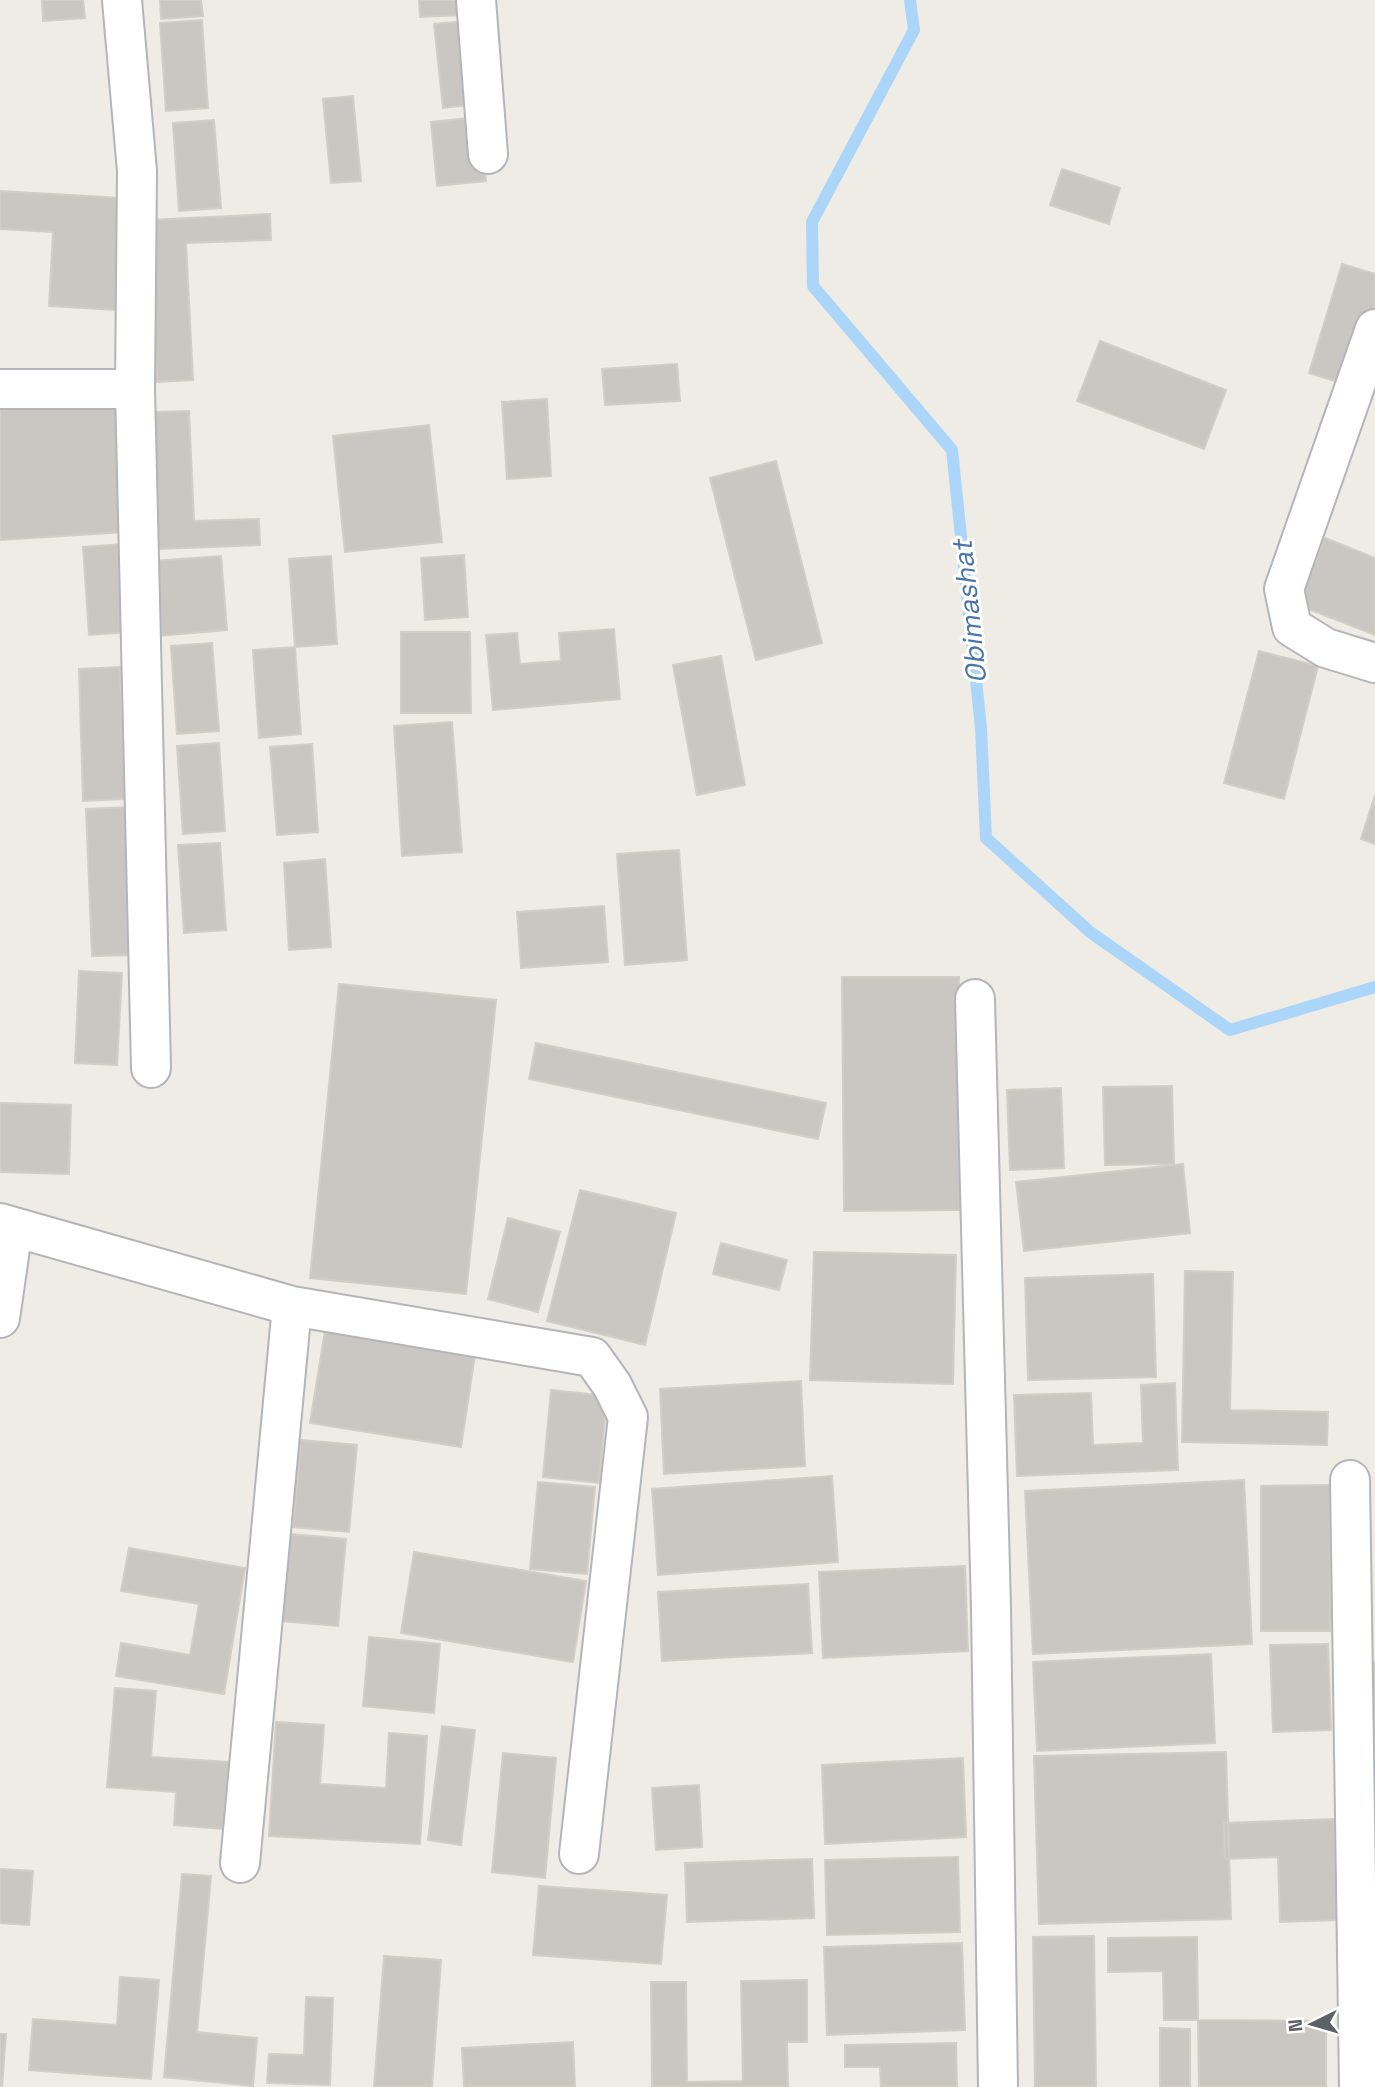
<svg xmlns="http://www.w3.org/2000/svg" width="1375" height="2087" font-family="'Space Grotesk',sans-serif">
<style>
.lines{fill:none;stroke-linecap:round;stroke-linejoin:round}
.stream{stroke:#abd5f9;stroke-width:12}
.building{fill:#cac7c2;stroke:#d2cec4;stroke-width:2}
.minor-casing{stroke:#b2b5b9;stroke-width:42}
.minor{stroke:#fff;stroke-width:38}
.labels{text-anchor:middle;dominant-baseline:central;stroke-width:6;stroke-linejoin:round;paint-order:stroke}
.water-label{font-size:28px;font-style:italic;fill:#4875aa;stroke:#fff}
</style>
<rect width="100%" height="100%" fill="#eeece5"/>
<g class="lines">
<!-- stream -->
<path class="stream" d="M910,0l4,30 -102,192 1,64 139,164 29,278 5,110 104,94 140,98 145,-43"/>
</g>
<!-- building -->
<path class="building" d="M42,0h41l2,18 -42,3z
M160,0h41l2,16 -42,3z
M419,0h42l1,15 -42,2z
M202,20l6,88 -42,3 -6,-88z
M468,21l9,83 -34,4 -9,-84z
M353,96l8,85 -30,2 -8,-84z
M479,117l7,64 -49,5 -6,-64z
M214,120l7,88 -42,3 -6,-88z
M1062,169l58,19 -11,36 -59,-19z
M0,191l121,7 -5,112 -67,-4 4,-74 -53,-3z
M270,214l1,26 -85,3 7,137 -36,2 -8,-162z
M1342,264l33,10v33l-24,79 -42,-13z
M1100,341l126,49 -22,59 -127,-48z
M677,364l3,37 -75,4 -3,-36z
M547,399l4,77 -44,3 -5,-77z
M0,403l124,1 1,128 -125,8z
M189,411l5,110 65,-2 1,26 -101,4 -5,-137z
M429,425l13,117 -97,10 -12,-116z
M776,461l46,182 -66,17 -46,-182z
M1325,538l50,20v77l-77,-30z
M124,544l7,88 -42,3 -6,-88z
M464,555l4,62 -43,3 -4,-62z
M221,556l6,74 -69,6 -5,-75z
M331,556l6,88 -42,3 -6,-88z
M614,629l6,70 -127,11 -7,-75 31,-2 3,31 41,-3 -2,-28z
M401,632h69l1,81h-70z
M212,643l7,88 -42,3 -6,-88z
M295,647l6,87 -42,4 -6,-88z
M1259,651l59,15 -34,133 -60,-16z
M721,656l24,129 -48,10 -24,-130z
M120,667l5,132 -42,2 -4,-132z
M452,722l10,130 -60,4 -8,-130z
M219,743l6,88 -42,3 -6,-88z
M312,744l6,88 -41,3 -7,-88z
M1375,795v49l-14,-5z
M130,807l6,148 -44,1 -6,-147z
M220,843l6,87 -42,3 -6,-88z
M679,850l8,110 -62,5 -8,-111z
M325,859l6,88 -42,3 -5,-87z
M604,906l4,56 -87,6 -4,-56z
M79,971l43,2 -5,92 -42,-2z
M842,977h117l1,233 -116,1z
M339,984l157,16 -30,294 -156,-16z
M536,1043l290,60 -8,36 -289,-60z
M1172,1086l2,78 -69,1 -2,-78z
M1061,1088l3,80 -54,2 -3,-80z
M0,1103l71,2 -2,69 -69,-2z
M1183,1164l7,69 -166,18 -8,-69z
M580,1190l96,23 -31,132 -98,-24z
M508,1218l52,14 -22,80 -50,-13z
M721,1243l66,17 -8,30 -66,-16z
M814,1252l142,3 -3,129 -143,-4z
M1185,1271l48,1 -3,138 98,2 -1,33 -145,-3z
M1153,1274l3,103 -128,3 -3,-102z
M325,1331l150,24 -14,92 -151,-24z
M801,1381l4,85 -141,8 -4,-85z
M1175,1383l3,87 -161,6 -3,-81 77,-2 2,52 50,-2 -2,-58z
M551,1390l56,6 -8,87 -56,-6z
M301,1440l56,5 -8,87 -56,-5z
M832,1476l6,86 -180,13 -6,-86z
M1244,1480l8,164 -219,10 -8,-163z
M538,1482l57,5 -8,87 -57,-5z
M1330,1485v146h-69v-145z
M290,1534l56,5 -8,87 -57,-5z
M129,1548l116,20 -21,126 -108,-18 5,-33 69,12 9,-51 -78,-13z
M414,1552l172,29 -13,81 -172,-29z
M965,1566l3,85 -145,7 -4,-86z
M808,1584l4,69 -150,8 -4,-69z
M369,1637l71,7 -6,69 -71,-7z
M1328,1644l3,86 -58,2 -3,-87z
M1211,1654l4,89 -178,8 -4,-89z
M1373,1662l2,1v72h-7z
M115,1688l41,3 -5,66 78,5 -6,67 -49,-4 2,-33 -69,-5z
M276,1722l48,3 -4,59 66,4 3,-55 38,3 -7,108 -151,-8z
M442,1726l33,4 -14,115 -33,-5z
M1226,1752l5,167 -192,5 -5,-168z
M503,1753l53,5 -11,120 -53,-6z
M963,1758l3,79 -141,7 -3,-79z
M699,1785l3,62 -46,3 -4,-62z
M1335,1819l3,101 -58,2 -2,-65 -53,2 -1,-36z
M958,1857l2,75 -133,3 -2,-75z
M812,1859l2,59 -127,4 -2,-59z
M0,1869l33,2 -4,54 -29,-2z
M182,1874l29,2 -14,156 60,6 -4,48 -89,-9z
M539,1886l128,9 -6,69 -128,-9z
M1094,1936l2,151h-61l-2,-150z
M1197,1937l1,83h-34l-1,-49 -55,1v-34z
M962,1943l3,87 -138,5 -3,-88z
M384,1956l57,4 -9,127h-58z
M120,1977l39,3 -8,99 -122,-9 4,-51 84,6z
M807,1980v62h-20l1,45h-136l-1,-105h35l1,100 56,-1 -2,-100z
M306,1997l27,1 -3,87 -63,-2 2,-29 35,1z
M1198,2020l128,1v66h-127z
M1160,2028l30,1v58h-30z
M0,2034h6l-4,53h-2z
M573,2042l2,45h-111l-2,-39z
M956,2043l1,44h-76l-1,-20h-35v-22z"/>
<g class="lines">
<!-- minor casing -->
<g class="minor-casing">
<path id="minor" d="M122,0l15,171 -2,218 16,679
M476,0l12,154
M1375,329l-91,260 8,38 34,21 49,15
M0,389h135
M975,999l16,609 7,479
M0,1223l292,83 300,51 20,28 16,32 -49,437
M0,1318l13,-90
M1350,1480l9,607
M240,1863l52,-557"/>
</g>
<!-- minor -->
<use href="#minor" class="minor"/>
</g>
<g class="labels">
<!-- water labels -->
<g class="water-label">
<text transform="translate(969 612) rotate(-96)">Obimashat</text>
</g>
</g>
<!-- north arrow -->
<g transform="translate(1312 2024) rotate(265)" stroke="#ffffff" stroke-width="5" paint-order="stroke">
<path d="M0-5L12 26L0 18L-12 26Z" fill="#5d6064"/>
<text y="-10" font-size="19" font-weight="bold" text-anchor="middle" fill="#5d6064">N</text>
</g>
</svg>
